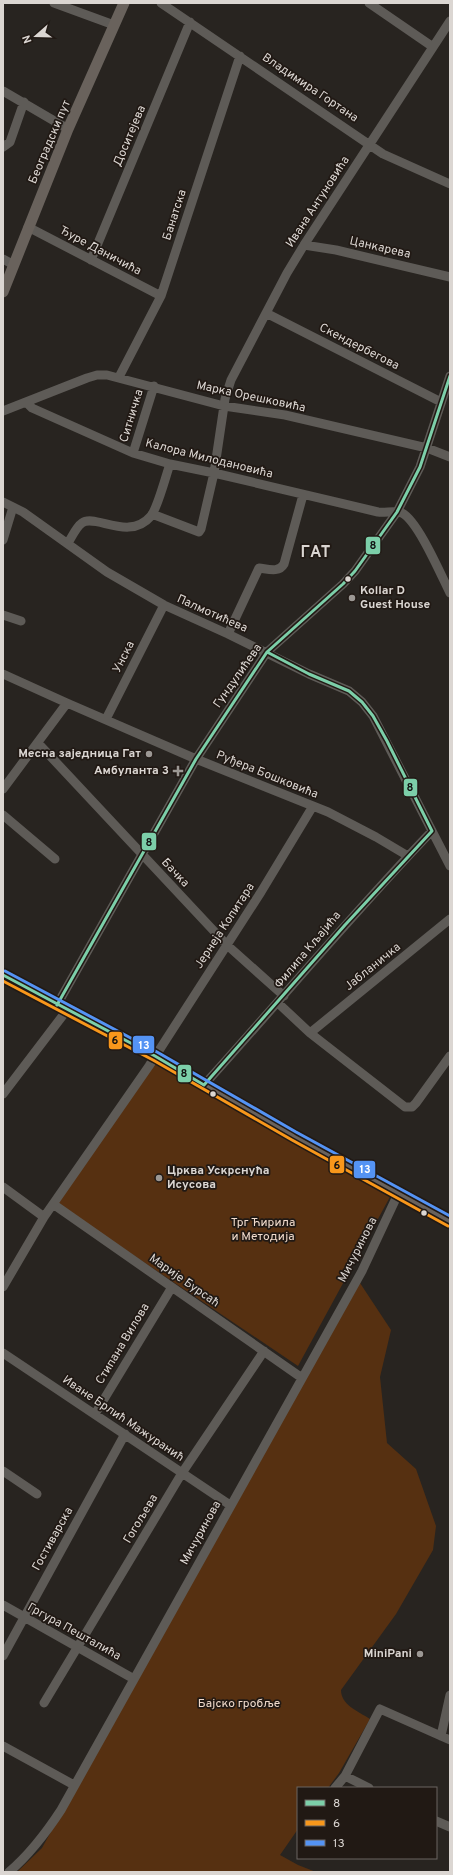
<svg xmlns="http://www.w3.org/2000/svg" width="453" height="1875" font-family="Overpass,sans-serif">
<style>
.green{fill:#563011}
.lines{fill:none;stroke-linecap:round;stroke-linejoin:round}
.minor{stroke:#5e5b57;stroke-width:9}
.major{stroke:#69625c;stroke-width:11}
.bus-1-casing{stroke:#211914;stroke-width:6}
.bus-2-casing{stroke:#211914;stroke-width:6}
.bus-3-casing{stroke:#211914;stroke-width:6}
.bus-1{stroke:#7ccfa9;stroke-width:3}
.bus-2{stroke:#f8971b;stroke-width:3}
.bus-3{stroke:#5493f4;stroke-width:3}
.bus-dot{fill:#dbd6d2;stroke:#211914;stroke-width:1.5}
.poi-dot{fill:#9c9894;stroke:#211914;stroke-width:1.5}
.labels{text-anchor:middle;dominant-baseline:central;stroke-width:3.5;stroke-linejoin:round;paint-order:stroke}
.street-label{font-size:12px;fill:#dbd6d2;stroke:#211914}
.poi-label{font-size:12px;font-weight:bold;fill:#dbd6d2;stroke:#211914;text-anchor:end}
.park-label{font-size:12px;fill:#f1dbcc;stroke:#211914}
.district-label{font-size:16px;font-weight:bold;letter-spacing:1px;fill:#dbd6d2;stroke:#211914}
.line-badge{stroke:#211914;stroke-width:1.5}
.badge-label{font-size:11px;text-anchor:middle;font-weight:bold;fill:#fff}
.pale-badge-label{font-size:11px;text-anchor:middle;font-weight:bold;fill:#111}
</style>
<rect width="100%" height="100%" fill="#282420"/>
<!-- green -->
<path class="green" d="M155,1061l236,134 -93,171 -242,-163z
M360,1283l31,47 -11,47 7,66 29,26 20,57 -3,24 -37,64 -55,76c0,15 17,21 29,29l-31,54 -11,15h-30v41l-18,26 18,10 18,7h-299l25,-24 218,-395z"/>
<g class="lines">
<!-- minor -->
<path class="minor" d="M54,3l60,22
M161,3l222,151 67,30
M369,3l64,44
M3,91l65,38
M3,147l7,-5 14,-40
M28,227l133,69
M304,245l32,5 114,27
M3,259l11,6
M91,260l99,-238
M266,313l175,89
M119,377l42,-81 79,-240
M26,402l6,6 101,45 37,11 44,9 164,39c8,1 17,-2 24,1 16,8 39,62 48,80
M3,411l84,-33 10,-3h10l117,31 61,9 142,33 23,9
M133,453l21,-67
M3,502l20,10 84,60 57,33 64,29 81,40 40,17 13,11 11,14 77,150
M152,514l47,18 2,-3 13,-56 11,-74 6,-19 56,-107 17,-28 146,-224
M3,540l10,-33
M68,543c4,-6 8,-16 14,-20 13,-10 47,19 69,-7 7,-9 15,-41 19,-52
M3,615l18,6
M228,634l31,-66c9,1 20,5 25,-4l19,-69
M3,674l64,29 129,56 132,53 48,25 32,19
M106,719l58,-114
M38,743l189,202 57,51
M3,789l64,-86
M3,815l52,44
M278,1003l32,30 95,74h7l4,-4 34,-47
M57,1005l139,-246 71,-107 76,-68 12,-13 42,-59 23,-45 30,-91
M310,1033l140,-114
M204,1085c76,-84 149,-172 228,-254
M3,1094l64,-84
M3,1187l41,30
M53,1204l249,174
M3,1287l41,-70 105,-151 112,-174 52,-86
M3,1353l227,152
M95,1414l77,-127
M3,1471l34,23
M3,1605l131,74
M3,1656l122,-222
M44,1703l138,-230 82,-122
M441,1736l9,-41
M3,1746l71,39
M345,1776l24,12
M335,1788l10,-12 35,-67 70,31
M436,1821l14,6
M9,1872c21,-18 37,-39 52,-62l301,-539 36,-77"/>
<!-- major -->
<path class="major" d="M3,292l65,-163 56,-126
M3,975l152,81 139,80 156,86"/>
<!-- bus-1 casing -->
<g class="bus-1-casing">
<path id="bus-1" d="M3,975l152,81 49,29 141,-160 87,-94 -45,-90 -14,-25 -11,-14 -13,-11 -40,-17 -42,-22
M57,1005l139,-246 71,-107 76,-68 12,-13 42,-59 23,-45 30,-91"/>
</g>
<!-- bus-2 casing -->
<g class="bus-2-casing">
<path id="bus-2" d="M3,981l150,79 139,80 156,86"/>
</g>
<!-- bus-3 casing -->
<g class="bus-3-casing">
<path id="bus-3" d="M5,971l152,81 139,80 154,84"/>
</g>
<!-- bus-1 -->
<use href="#bus-1" class="bus-1"/>
<!-- bus-2 -->
<use href="#bus-2" class="bus-2"/>
<!-- bus-3 -->
<use href="#bus-3" class="bus-3"/>
</g>
<!-- markers -->
<g class="bus-dot">
<circle cx="348" cy="579" r="3.5"/>
<circle cx="213" cy="1094" r="3.5"/>
<circle cx="424" cy="1213" r="3.5"/>
</g>
<g class="poi-dot">
<circle cx="352" cy="598" r="4"/>
<circle cx="149" cy="754" r="4"/>
<path d="M176 765h4v4h4v4h-4v4h-4v-4h-4v-4h4z"/>
<circle cx="159" cy="1178" r="4"/>
<circle cx="420" cy="1654" r="4"/>
</g>
<g class="labels">
<!-- street labels -->
<g class="street-label">
<text transform="translate(310 88) rotate(34)">Владимира Гортана</text>
<text transform="translate(130 136) rotate(-67)">Доситејева</text>
<text transform="translate(50 142) rotate(-67)">Београдски пут</text>
<text transform="translate(318 202) rotate(-57)">Ивана Антуновића</text>
<text transform="translate(175 215) rotate(-72)">Банатска</text>
<text transform="translate(380 248) rotate(13)">Цанкарева</text>
<text transform="translate(100 251) rotate(28)">Ђуре Даничића</text>
<text transform="translate(359 347) rotate(27)">Скендербегова</text>
<text transform="translate(251 397) rotate(12)">Марка Орешковића</text>
<text transform="translate(132 416) rotate(-73)">Ситничка</text>
<text transform="translate(209 459) rotate(14)">Калора Милодановића</text>
<text transform="translate(212 614) rotate(24)">Палмотићева</text>
<text transform="translate(124 657) rotate(-63)">Унска</text>
<text transform="translate(238 676) rotate(-55)">Гундулићева</text>
<text transform="translate(267 775) rotate(22)">Руђера Бошковића</text>
<text transform="translate(175 873) rotate(47)">Бачка</text>
<text transform="translate(225 926) rotate(-57)">Јернеја Копитара</text>
<text transform="translate(308 950) rotate(-50)">Филипа Кљајића</text>
<text transform="translate(373 967) rotate(-39)">Јабланичка</text>
<text transform="translate(358 1250) rotate(-63)">Мичуринова</text>
<text transform="translate(184 1281) rotate(35)">Марије Бурсаћ</text>
<text transform="translate(123 1344) rotate(-59)">Стипана Вилова</text>
<text transform="translate(123 1419) rotate(34)">Иване Брлић Мажуранић</text>
<text transform="translate(141 1519) rotate(-59)">Гогољева</text>
<text transform="translate(201 1533) rotate(-61)">Мичуринова</text>
<text transform="translate(53 1539) rotate(-61)">Гостиварска</text>
<text transform="translate(74 1632) rotate(29)">Гргура Пешталића</text>
</g>
<!-- poi labels -->
<g class="poi-label">
<text x="360" y="591" text-anchor="start">Kollar D<tspan x="360" dy="14">Guest House</tspan></text>
<text x="141" y="754">Месна заједница Гат</text>
<text x="169" y="771">Амбуланта 3</text>
<text x="167" y="1171" text-anchor="start">Црква Ускрснућа<tspan x="167" dy="14">Исусова</tspan></text>
<text x="412" y="1654">MiniPani</text>
</g>
<!-- park labels -->
<g class="park-label">
<text x="263" y="1223">Трг Ћирила<tspan x="263" dy="14">и Методија</tspan></text>
<text x="239" y="1704">Бајско гробље</text>
</g>
<!-- district labels -->
<g class="district-label">
<text x="316" y="553">ГАТ</text>
</g>
</g>
<g class="line-badge">
<rect x="365" y="536" width="16" height="19" rx="4" fill="#7ccfa9"/>
<rect x="403" y="778" width="15" height="19" rx="4" fill="#7ccfa9"/>
<rect x="141" y="832" width="16" height="19" rx="4" fill="#7ccfa9"/>
<rect x="108" y="1031" width="15" height="19" rx="4" fill="#f8971b"/>
<rect x="132" y="1035" width="23" height="19" rx="4" fill="#5493f4"/>
<rect x="177" y="1064" width="15" height="19" rx="4" fill="#7ccfa9"/>
<rect x="329" y="1155" width="16" height="19" rx="4" fill="#f8971b"/>
<rect x="353" y="1160" width="23" height="19" rx="4" fill="#5493f4"/>
</g>
<g class="badge-label">
<text x="144" y="1049">13</text>
<text x="365" y="1173">13</text>
</g>
<g class="pale-badge-label">
<text x="373" y="549">8</text>
<text x="410" y="791">8</text>
<text x="149" y="846">8</text>
<text x="115" y="1044">6</text>
<text x="184" y="1077">8</text>
<text x="337" y="1169">6</text>
</g>
<!-- border -->
<rect width="453" height="1875" fill="none" stroke="#dbd6d2" stroke-width="8"/>
<!-- legend -->
<rect x="297" y="1787" width="140" height="72" fill="#211914" stroke="#6b6560"/>
<rect x="305" y="1800" width="20" height="6" fill="#7ccfa9" stroke="#6b6560"/>
<text x="333" y="1807" font-size="12" fill="#dbd6d2">8</text>
<rect x="305" y="1820" width="20" height="6" fill="#f8971b" stroke="#6b6560"/>
<text x="333" y="1827" font-size="12" fill="#dbd6d2">6</text>
<rect x="305" y="1840" width="20" height="6" fill="#5493f4" stroke="#6b6560"/>
<text x="333" y="1847" font-size="12" fill="#dbd6d2">13</text>
<!-- north arrow -->
<g transform="translate(36 36) rotate(250)" stroke="#211914" stroke-width="3" paint-order="stroke">
<path d="M0-3L7 15L0 10L-7 15Z" fill="#dbd6d2"/>
<text y="-6" font-size="11" font-weight="bold" text-anchor="middle" fill="#dbd6d2">N</text>
</g>
</svg>
